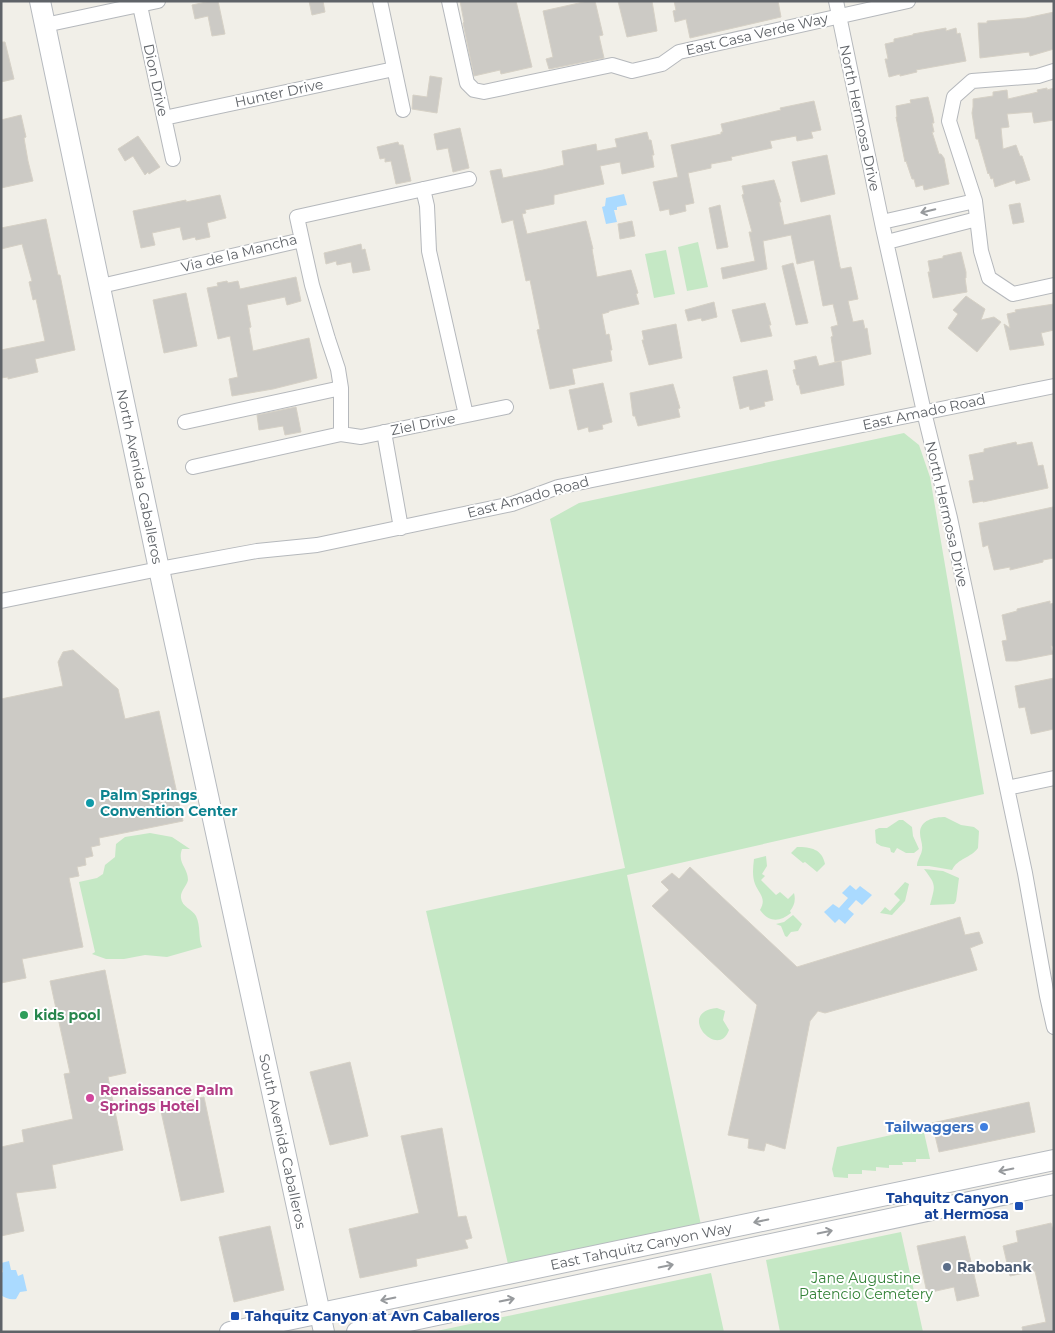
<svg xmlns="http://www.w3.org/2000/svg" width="1055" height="1333" font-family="Montserrat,sans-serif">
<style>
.green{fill:#c5e8c5}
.water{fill:#aadaff}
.building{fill:#cccac5;stroke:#d6d1c6}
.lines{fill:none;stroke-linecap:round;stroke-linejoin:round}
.street-casing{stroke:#b5b8bc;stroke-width:16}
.secondary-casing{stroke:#b6babf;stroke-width:22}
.street{stroke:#fff;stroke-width:14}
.secondary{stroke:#fff;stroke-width:20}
.oneway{stroke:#979a9d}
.culture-dot{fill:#0f9aa8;stroke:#fff;stroke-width:2}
.leisure-dot{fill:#2e9e5b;stroke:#fff;stroke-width:2}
.hotel-dot{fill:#d1479c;stroke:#fff;stroke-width:2}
.shop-dot{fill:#3f7fe0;stroke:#fff;stroke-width:2}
.transit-dot{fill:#1a4fb4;stroke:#fff;stroke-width:2}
.service-dot{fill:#5c6f8a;stroke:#fff;stroke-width:2}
.labels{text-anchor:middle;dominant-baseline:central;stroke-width:4;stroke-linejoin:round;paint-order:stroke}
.street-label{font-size:14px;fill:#5f6368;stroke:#fff}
.culture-label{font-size:14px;font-weight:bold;fill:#0d838f;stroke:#fff;text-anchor:start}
.leisure-label{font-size:14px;font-weight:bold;fill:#27864d;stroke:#fff;text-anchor:start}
.hotel-label{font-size:14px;font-weight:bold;fill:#b23c85;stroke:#fff;text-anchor:start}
.shop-label{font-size:14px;font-weight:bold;fill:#366cbe;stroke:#fff;text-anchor:end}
.transit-label{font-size:14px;font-weight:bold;fill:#164399;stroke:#fff;text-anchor:end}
.service-label{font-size:14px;font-weight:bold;fill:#4e5e75;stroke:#fff;text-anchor:start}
.park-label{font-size:14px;fill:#348238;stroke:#fff}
</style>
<rect width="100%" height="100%" fill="#f1efe8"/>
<!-- green -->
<path class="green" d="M698,242l10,45 -21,4 -9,-44z
M666,250l9,44 -21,4 -9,-44z
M904,433l15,12 11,32 54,317 -357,81 74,350 -193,39 -82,-353 199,-43 -75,-349 29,-16z
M945,817l16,8 13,2 5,4 -1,17c-7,10 -20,10 -26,22l-23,-4h-12c0,-6 4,-10 5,-16 1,-6 -2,-11 -2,-17 0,-13 14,-16 25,-16z
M899,820h4l9,7 1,9 6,13 -5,4h-8l-9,-5 -3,5 -3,-1 -1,-4 -9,-2 -5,-3 -1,-13 4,-2h8z
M150,833l22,4 18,12h-8c-5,15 6,18 6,31 -1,6 -8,11 -7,18 1,9 11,11 15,18 5,10 2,23 6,31l-35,10 -22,-2 -21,4h-18l-14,-5 3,-2 -16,-70 18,-4 6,-4 2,-9 10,-8 1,-13 9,-7z
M797,847c14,0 25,2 28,17l-8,8 -12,-10 -2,1 -12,-10z
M766,856l1,10 -5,8 3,2 -4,4 15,15 4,-3 8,7 6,-6c2,8 0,13 -4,18l1,2c-11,9 -22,10 -31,-3 7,-12 -1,-16 -5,-26 -3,-8 -2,-17 -1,-25z
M924,869l19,2 16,7 -3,23 -2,3 -24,1c5,-20 7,-19 -6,-36z
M905,882l4,2 -4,17 -13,14 -12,-2 5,-6 5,4 10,-11 -6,-6z
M793,915l9,9 -4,7 -7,1 -4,5 -2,-1 -4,-10 -5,-2 8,-2z
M717,1008l8,3 -2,9 6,10c-11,31 -54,-18 -12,-22z
M923,1128l7,31h-14v3h-14l1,3h-14v3l-13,-1v4l-14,-1v4h-14v4l-14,-1 -2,-8 5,-22z
M901,1232l22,100h-143l-14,-72z
M711,1273l13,59h-292z"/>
<!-- water -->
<path class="water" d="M624,194l3,11 -10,2v3h-3l3,12 -11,2 -4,-17 3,-1 1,-8z
M850,885l6,5 4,-4 12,9 -10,10 -6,-5 -8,9 6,5 -9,10 -6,-5 -4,4 -11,-11 9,-8 6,4 9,-10 -6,-5z
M9,1261l2,9h5l2,6 5,-2 4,17 -7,1 -4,7c-6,1 -11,-1 -15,-4v-22l2,-1 -2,-9z"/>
<!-- building -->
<path class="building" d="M211,1h7l7,33 -13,2 -4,-20 -13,3 -3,-14z
M309,1h14l2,11 -13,3z
M460,1h56l16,66 -31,7 -1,-4 -26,6 -11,-53 1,-1z
M588,1h7l8,34 -4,1 5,22 -55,11 -3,-10 7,-2 -10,-46z
M618,1h34l5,30 -30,6z
M674,1h104l3,16 -91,21 -4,-19 -11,3 -2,-11 3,-1z
M1054,12v37l-24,7 -1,-4 -49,6 -2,-35h9v-2l39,-3z
M946,28v3l10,-3 1,6 3,-1 6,28 -50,9 1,2 -17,4v-2l-11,3 -4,-18h3l-3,-15 9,-2v-3l19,-4v-1z
M1,42h4l9,37 -13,3z
M430,76l12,2 -5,35 -25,-4 1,-14 14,2z
M1047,88v2l7,-2v32l-20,3 -2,-11 -25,2 2,13 -8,1 2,21 13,-4 4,11h2l8,24 -14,4 -1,-4 -20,7 -2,-9 -2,1 -2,-6 -1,1 -10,-35h-2l-4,-26 1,-6v-8l20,-3v-4l14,-2 1,9 30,-7 -1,-2z
M928,97l5,20 1,6h-2l2,9h-2l7,22h2l3,4 5,26 -25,6 -1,-5 -7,2 -2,-8h-2l-6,-18 -1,1 -9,-45h1l-1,-11 15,-3 -1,-3z
M814,101l7,29 -10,2 2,6 -16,3 -1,-5 -26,5 2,7 -41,9 1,3 -21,4v4l-23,5 6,30 -9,2 1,6 -16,4 -1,-6 -9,2 -7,-29 25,-5 -7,-32 50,-11v-2h2l-2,-8 60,-14 -1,-2z
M21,115l5,22 -2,1 4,23 5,20 -32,7v-68z
M460,128l9,40 -16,4 -5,-24 -11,2 -3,-16z
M647,132l2,8h2l3,15h-2l2,12 -32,7 -2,-12 -20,4 4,18 -50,11v9l-29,6 1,3 -4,1 5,20 59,-13 7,28h-1l5,28 34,-7 7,23 -2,1 3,10 -30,7v1l-7,2 4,21 3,-1 3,16h-2l2,11 -40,8 3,15 -25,5 -13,-59 3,-1 -10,-49 -4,1 -13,-61 -11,3 -12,-52 11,-2 2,9 40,-8 21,-5 -2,-14 34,-7 1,7 20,-4 -2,-8z
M138,136l22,31 -11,7 -1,-2 -3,3 -12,-19 -8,5 -7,-12z
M398,142l1,3h4l8,36 -15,3 -5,-23 -6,1v-4l-5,1 -3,-12z
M827,155l8,39 -34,8 -9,-40z
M774,180l7,22h-2l5,23 46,-10 10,52 1,2 10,-2 7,32 -10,2 5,21 10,-2 2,9 2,-1 4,26 -36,8 -4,-25 2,-1 -2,-9 7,-2 -5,-21 -10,2 -9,-46 -17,4 -6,-29 -28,6 4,28 -44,10 -2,-11 34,-7 -6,-29h3l-10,-37 2,-1 -2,-8z
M220,195l6,23 -19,5 3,14 -14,3 -1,-3 -12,3 -3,-13 -28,6 3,12 -14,3 -8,-37 53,-11v2z
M1020,203l4,19 -11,2 -4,-19z
M720,205l8,42 -11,2 -8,-41z
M46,219l12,56h2l15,75 -40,9 3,13 -30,7v-2l-7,1v-28l44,-9 -9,-42 -3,1 -4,-18 3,-1 -10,-37 -21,5v-21z
M632,221l3,15 -15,3 -2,-15z
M361,244l1,6 3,-1 5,21 -17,3 -2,-11 -14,3 -1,-4 -10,3 -2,-11z
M961,252l5,20v6h-1l2,14 -34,6 -5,-26h2l-2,-11 15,-3v-2z
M793,263l15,60 -12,2 -14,-59z
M296,277l5,24 -14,4 -2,-8 -38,8 4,22 -2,1 4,23 56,-13 8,40 -44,11 -41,7 -3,-17 9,-2 -8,-41 -12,3 -11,-51 11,-2 -1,-3 10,-2 1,2 10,-2 2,8z
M186,293l11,53 -33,7 -11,-53z
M966,296l19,13 -4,11 13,-3 7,5 -24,30 -29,-24 10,-14 -5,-4z
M714,302l3,15 -15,4 -1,-3 -13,3 -3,-11z
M765,303l6,22h-2l3,11 -31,6 -9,-32z
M1054,304v26l-13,3 3,12 -34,5 -6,-26 6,4 -3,-14 9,-2 -1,-2z
M676,324l6,34 -33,7 -7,-25h2l-2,-9z
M816,356l3,10 22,-5 3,24 -43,9 -2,-9h-2l-4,-15 3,-1 -2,-8z
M767,370l6,30 -9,2 1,4 -15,4 -1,-4 -9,3 -7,-32z
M603,383l9,39 -10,3 1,4 -14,3 -1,-5 -10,3 -9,-40z
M673,384l7,24 -2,1 2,8 -42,9 -3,-10h-2l-3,-23z
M296,407l5,25 -16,3 -2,-9 -24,4 -2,-15z
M1016,442l1,3 15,-3 6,24 5,-1 5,23 -65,14v-1l-10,2 -4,-22 5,-1 -5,-25 15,-3v-3z
M1053,507l1,51 -11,2v2l-33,8v-3l-16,3 -6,-25 -5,2 -4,-24z
M1050,601v3l4,-1v43h-3l2,8 -36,7h-11l-4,-20 5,-1 -5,-25 15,-4v-2z
M73,650l45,39 7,30 34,-8 24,110 -84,17 1,7 -9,2 2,9 -8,2 1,7 -9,2 2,9 -10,2 14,69 -61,12 4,19 -25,5v-284l62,-13 -5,-24 5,-10z
M1054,678v51l-23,5 -6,-27 -6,1 -4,-22z
M690,867l107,100 163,-50 5,18 14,-3 4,11 -13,5 7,22 -152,43 -7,-2 -8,10 -25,128 -19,-6 -2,8 -16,-3 1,-9 -21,-4 29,-130 -105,-99 17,-16 -8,-8 11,-9 7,6z
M105,970l21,103 -18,4 15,73 -71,15 4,23 -40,5 8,38 -23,5v-89l23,-5 -2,-12 51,-11 -9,-45 6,-1 -20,-92z
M350,1062l18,74 -38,9 -20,-73z
M204,1097l20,95 -43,9 -21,-94z
M1029,1102l6,30 -96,20 -7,-29z
M442,1128l16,89 8,-1 6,22 -7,2 3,8 -52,11 1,7 -57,12 -11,-49 70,-16 -18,-77z
M1051,1223l3,11v98h-31l-1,-5 24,-5 -11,-51 -25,5 -7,-30 15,-4 -2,-11z
M270,1226l14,64 -50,12 -15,-65z
M965,1236l14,60 -22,5 -3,-14 -27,6 -10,-47z"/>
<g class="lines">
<!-- street casing -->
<g class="street-casing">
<path id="street" d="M139,1l34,158
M380,1l23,109
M449,1l18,82 7,7 10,2 128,-27 20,6 30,-7 17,-12 229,-51
M836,1l47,227 41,184 26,106 75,355 22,123 7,31
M45,25l113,-24
M1054,71l-16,5 -66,5 -18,16 -5,24 26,80 6,50 8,27 24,16 41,-9
M164,118l230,-49
M423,189l4,17 2,45 37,164
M882,222l93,-21
M887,242l90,-23
M101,286l201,-46 -5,-23 172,-38
M185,422l156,-34
M384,432l17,96
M341,434l20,3 145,-30
M193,467l148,-33v-46l-3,-19 -10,-30 -16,-54 -10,-45
M1,601l158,-32 98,-18 60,-6 195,-41 46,-17 496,-101
M1007,788l47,-10"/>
</g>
<!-- secondary casing -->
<g class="secondary-casing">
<g id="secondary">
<path id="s1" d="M40,1l119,568 165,763"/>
<path id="s2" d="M230,1332l824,-172"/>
<path d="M357,1332l697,-148"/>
</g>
</g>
<!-- street -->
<use href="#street" class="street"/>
<!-- secondary -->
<use href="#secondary" class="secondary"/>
</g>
<!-- one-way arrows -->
<defs><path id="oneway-shaft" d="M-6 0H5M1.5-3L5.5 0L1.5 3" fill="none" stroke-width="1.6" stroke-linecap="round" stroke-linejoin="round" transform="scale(1.25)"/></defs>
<g class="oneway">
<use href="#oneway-shaft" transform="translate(928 211) rotate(167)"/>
<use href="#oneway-shaft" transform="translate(1006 1170) rotate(168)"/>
<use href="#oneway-shaft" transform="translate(761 1221) rotate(168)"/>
<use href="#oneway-shaft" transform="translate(825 1232) rotate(-12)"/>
<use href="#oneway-shaft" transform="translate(666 1266) rotate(-12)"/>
<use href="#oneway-shaft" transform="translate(388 1299) rotate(168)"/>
<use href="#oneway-shaft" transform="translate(507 1300) rotate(-12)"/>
</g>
<!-- markers -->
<circle class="culture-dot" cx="90" cy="803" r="5"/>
<circle class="leisure-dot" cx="24" cy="1015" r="5"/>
<circle class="hotel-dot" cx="90" cy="1098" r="5"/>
<circle class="shop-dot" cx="984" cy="1127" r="5"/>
<g class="transit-dot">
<rect x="1014" y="1201" width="10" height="10" rx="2.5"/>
<rect x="230" y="1311" width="10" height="10" rx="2.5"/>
</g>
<circle class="service-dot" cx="947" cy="1267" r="5"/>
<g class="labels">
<!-- street labels -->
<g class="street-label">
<text transform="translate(757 34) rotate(-13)">East Casa Verde Way</text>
<text transform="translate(156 80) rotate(78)">Dion Drive</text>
<text transform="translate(279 93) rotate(-12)">Hunter Drive</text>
<text transform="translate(860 118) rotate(78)">North Hermosa Drive</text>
<text transform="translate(239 253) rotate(-14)">Via de la Mancha</text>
<text transform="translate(924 412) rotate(-12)">East Amado Road</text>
<text transform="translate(423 424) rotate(-11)">Ziel Drive</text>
<text stroke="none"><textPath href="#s1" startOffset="486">North Avenida Caballeros</textPath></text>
<text transform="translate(528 497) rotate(-15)">East Amado Road</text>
<text transform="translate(947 514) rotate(77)">North Hermosa Drive</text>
<text stroke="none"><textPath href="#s1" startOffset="1166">South Avenida Caballeros</textPath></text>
<text stroke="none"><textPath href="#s2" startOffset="420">East Tahquitz Canyon Way</textPath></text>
</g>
<!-- culture labels -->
<g class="culture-label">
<text x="100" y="795">Palm Springs<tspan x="100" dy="16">Convention Center</tspan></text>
</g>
<!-- leisure labels -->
<g class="leisure-label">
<text x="34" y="1015">kids pool</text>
</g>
<!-- hotel labels -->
<g class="hotel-label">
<text x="100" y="1090">Renaissance Palm<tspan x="100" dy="16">Springs Hotel</tspan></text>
</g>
<!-- shop labels -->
<g class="shop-label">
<text x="974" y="1127">Tailwaggers</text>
</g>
<!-- transit labels -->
<g class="transit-label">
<text x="1009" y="1198">Tahquitz Canyon<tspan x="1009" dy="16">at Hermosa</tspan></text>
<text x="245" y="1316" text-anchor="start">Tahquitz Canyon at Avn Caballeros</text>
</g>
<!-- service labels -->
<g class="service-label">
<text x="957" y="1267">Rabobank</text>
</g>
<!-- park labels -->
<g class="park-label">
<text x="866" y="1278">Jane Augustine<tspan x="866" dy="16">Patencio Cemetery</tspan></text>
</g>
</g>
<!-- border -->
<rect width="1055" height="1333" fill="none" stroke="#5f6368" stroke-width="5"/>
</svg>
